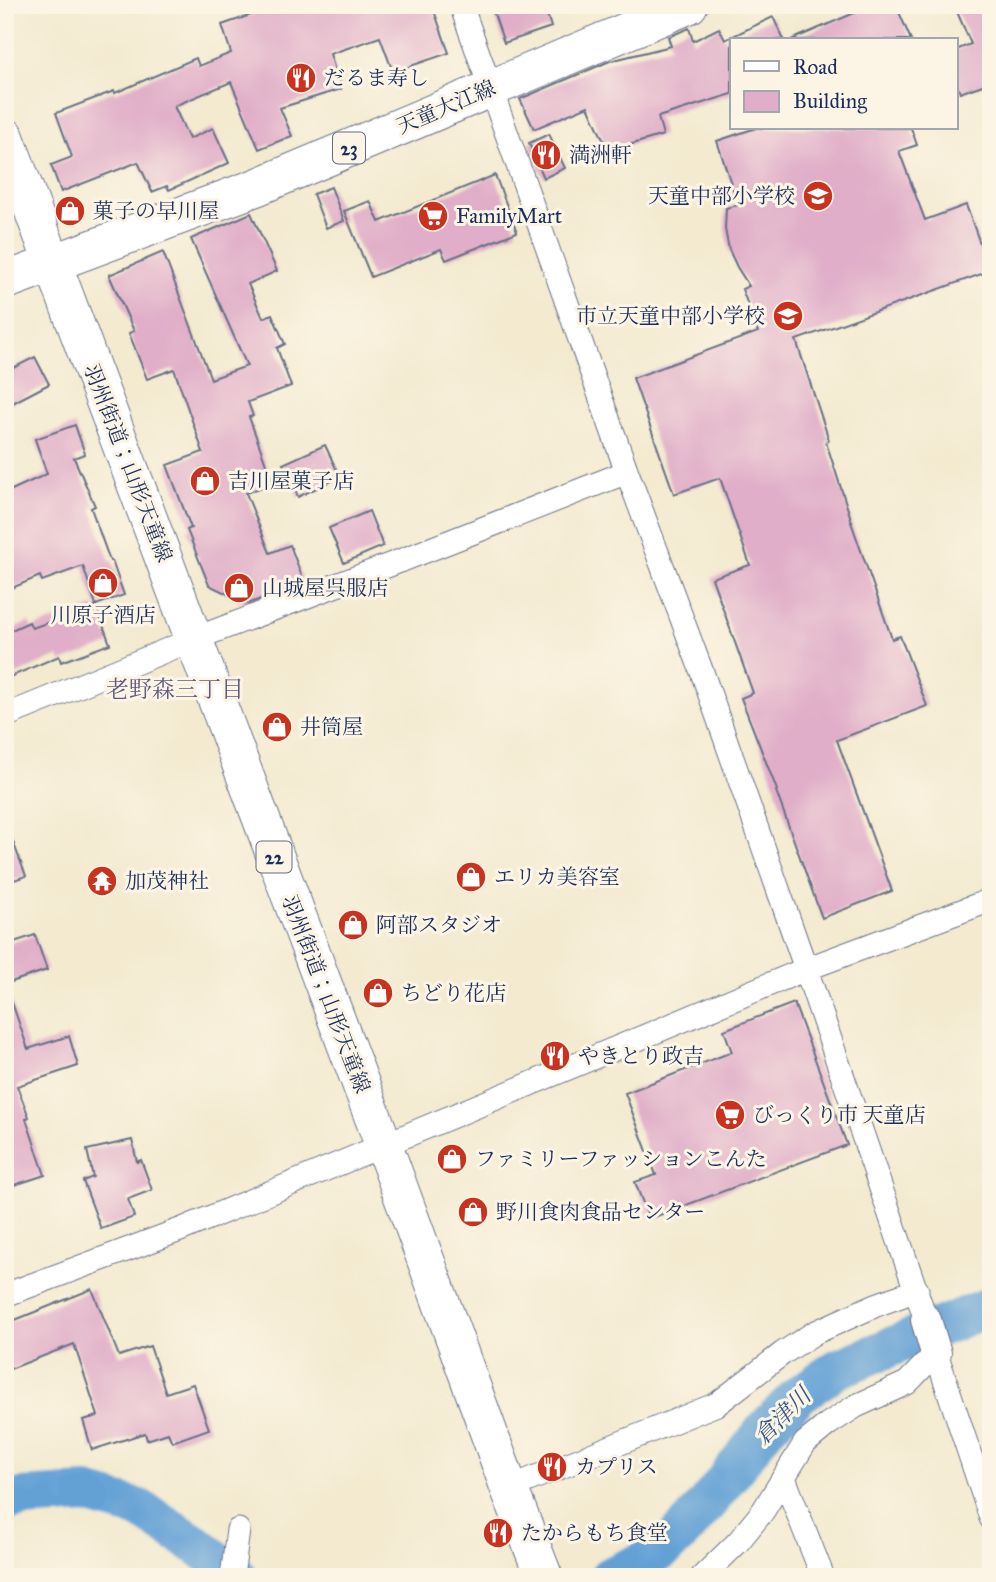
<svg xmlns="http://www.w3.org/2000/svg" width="996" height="1582" font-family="'IM FELL Great Primer','Noto Serif JP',serif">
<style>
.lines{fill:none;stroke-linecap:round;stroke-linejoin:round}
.river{stroke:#63a1d5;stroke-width:40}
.building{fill:#e0aec8}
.minor-casing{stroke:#677086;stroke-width:25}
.tertiary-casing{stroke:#677086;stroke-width:32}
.primary-casing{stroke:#677086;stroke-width:39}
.minor{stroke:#fff;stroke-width:23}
.tertiary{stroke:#fff;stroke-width:30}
.primary{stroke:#fff;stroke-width:37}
.labels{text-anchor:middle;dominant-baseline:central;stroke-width:6;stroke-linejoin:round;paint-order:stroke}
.shield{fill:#fcf5e5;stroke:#5e6a86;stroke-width:2}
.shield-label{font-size:19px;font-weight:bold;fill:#1b2f5e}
.poi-label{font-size:21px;fill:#1b2f5e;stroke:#fcf5e5;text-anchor:start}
.street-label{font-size:21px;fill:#1b2f5e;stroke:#fcf5e5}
.neighbourhood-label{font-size:23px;fill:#605b83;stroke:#fcf5e5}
.water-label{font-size:23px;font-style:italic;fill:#345788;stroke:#fcf5e5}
</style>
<rect width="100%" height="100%" fill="#fcf5e5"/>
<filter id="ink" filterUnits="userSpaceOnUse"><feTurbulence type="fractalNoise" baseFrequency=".0143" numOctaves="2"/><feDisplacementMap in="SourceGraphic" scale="14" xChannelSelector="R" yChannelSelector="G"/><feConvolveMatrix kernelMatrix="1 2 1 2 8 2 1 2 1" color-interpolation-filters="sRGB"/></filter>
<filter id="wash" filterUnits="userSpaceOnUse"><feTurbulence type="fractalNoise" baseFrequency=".00686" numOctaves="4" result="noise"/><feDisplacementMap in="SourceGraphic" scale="28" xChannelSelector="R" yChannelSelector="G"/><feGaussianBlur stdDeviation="1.57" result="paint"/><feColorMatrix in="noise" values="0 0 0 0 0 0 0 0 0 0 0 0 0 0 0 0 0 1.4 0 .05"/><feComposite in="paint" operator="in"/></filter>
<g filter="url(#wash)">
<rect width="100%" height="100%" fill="#f3ead0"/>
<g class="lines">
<!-- river -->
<path class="river" d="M5,1502l17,-4 65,-4 53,15 60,38 38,30
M609,1577l31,-14 27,-16 24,-24 23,-28 52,-67 34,-34 37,-25 154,-63"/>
</g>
<g id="blocks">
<!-- building -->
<path class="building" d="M274,5h158l17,48 -56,19 -13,-35 -50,17 11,35 -61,19 12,28 -33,13 -28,-67 -57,24 15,33 24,-11 16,35 -60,27 -2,-4 -15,6 -14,-30 -77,30 -10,-27 21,-8 -16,-44 58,-22 1,2 81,-35 3,8 32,-13 -9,-28 32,-11 -1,-2z
M491,5h53l7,22 -47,16z
M873,5h23l15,35h-120z
M954,5h37v77l-31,11 -4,-11v-32l15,-6z
M773,17l11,23h-52v54l-74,23 5,18 -37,11 -17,7 -21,-47 -54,23 -14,-30 90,-38 61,-15 -3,-9 21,-9 4,13 26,-13 6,12z
M756,128h155l6,17 -18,6 26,69 41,-15 24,66 -194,69 33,100 -3,2 26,80h-1l41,117 8,-3 27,70 -90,34 55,151 -70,27 -46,-127 1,-1 -36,-92 12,-5 -41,-115 38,-13 -30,-87 -46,16 -41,-116 125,-46 -16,-43 7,-3 -12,-19 -8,-17 -4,-21 1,-21 12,-3 -21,-64z
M549,134l16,34 -21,10 -15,-35z
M495,175l22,57 -71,28 -5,-11 -70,28 -27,-66 26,-10 9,21z
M331,187l13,34 -18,7 -13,-34z
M251,213l26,58 -29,13 15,34 9,-4 13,30 -8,4 14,38 -43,16 5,14 -4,1 24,66 -27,10 24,60 20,-8 14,37 -56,22 -39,-19 -22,-55 4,-2 -24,-63 36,-13 -29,-83 -27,10 -18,-46 5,-2 -25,-56 54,-23 48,127 36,-13 -56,-127z
M35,357l14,27 -44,23v-35z
M75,425l10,29 -11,4 21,48 -4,2 19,53h2l12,34 -28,10 -13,-39 -41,15 -2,-5 -35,15v-98l42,-19 -12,-35z
M325,445l15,32 -42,20 -15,-33z
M369,511l14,35 -39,17 -15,-35z
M96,606l14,38 -49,18 -2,-6 -54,23v-46l24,-11 3,6z
M5,826h2l19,50 -21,7z
M35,935l12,35 -42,14v-39z
M5,991h3l20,58 41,-13 9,30 -61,20 12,31 -3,2 19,56 -40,13z
M794,1003l53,142 -198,74 -14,-37 21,-7 -31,-82 107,-41 -8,-22z
M132,1140l5,22 4,-2 11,30 -24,9 6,18 -33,12 -18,-48 10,-4 -6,-27z
M92,1289l27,67 31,-10 16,47 27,-9 16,45 -37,13 -4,-9 -21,7 -2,-7 -53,17 -9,-30 15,-4 -24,-72 -69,27v-47z"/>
</g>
</g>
<g filter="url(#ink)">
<use href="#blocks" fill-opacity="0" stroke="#677086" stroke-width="2"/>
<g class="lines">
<!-- minor casing -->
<g class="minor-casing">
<path id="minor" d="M461,5l166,467 76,203 103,294 120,351
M5,716l189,-77 206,-78 227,-89
M5,1295l175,-65 626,-261 185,-69
M784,1478l39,99
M509,1488l208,-84 66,-51 31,-20 62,-28 41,-15
M232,1577l6,-47
M702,1577l36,-35 25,-31 42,-68 23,-19 28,-18 51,-23 29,-30 55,165"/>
</g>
<!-- tertiary casing -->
<g class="tertiary-casing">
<path id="tertiary" d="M926,1320l10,33"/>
</g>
<!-- primary casing -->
<g class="primary-casing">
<path id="primary" d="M5,136l379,1010 125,342 35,89
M5,281l252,-94 432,-182"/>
</g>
<!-- minor -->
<use href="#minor" class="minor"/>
<!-- tertiary -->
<use href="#tertiary" class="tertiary"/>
<!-- primary -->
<use href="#primary" class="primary"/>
</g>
</g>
<!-- icons -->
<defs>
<g id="restaurant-disc" transform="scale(1.575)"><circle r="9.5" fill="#c8321e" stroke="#fcf5e5"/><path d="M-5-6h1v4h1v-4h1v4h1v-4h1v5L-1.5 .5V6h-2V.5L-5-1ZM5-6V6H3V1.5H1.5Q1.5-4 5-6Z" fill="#fff"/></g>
<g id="school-disc" transform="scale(1.575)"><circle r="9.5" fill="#c8321e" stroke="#fcf5e5"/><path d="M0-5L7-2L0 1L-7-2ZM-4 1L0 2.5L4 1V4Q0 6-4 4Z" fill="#fff"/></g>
<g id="shop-disc" transform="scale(1.575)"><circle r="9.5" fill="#c8321e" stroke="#fcf5e5"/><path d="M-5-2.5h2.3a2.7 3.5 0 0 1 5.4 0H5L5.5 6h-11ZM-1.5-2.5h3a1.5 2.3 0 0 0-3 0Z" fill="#fff"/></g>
<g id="supermarket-disc" transform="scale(1.575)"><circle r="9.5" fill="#c8321e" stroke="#fcf5e5"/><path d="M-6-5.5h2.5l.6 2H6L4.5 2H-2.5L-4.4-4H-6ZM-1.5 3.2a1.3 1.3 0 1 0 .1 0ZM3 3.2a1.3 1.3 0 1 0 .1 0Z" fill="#fff"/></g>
<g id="temple-disc" transform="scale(1.575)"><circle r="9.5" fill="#c8321e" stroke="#fcf5e5"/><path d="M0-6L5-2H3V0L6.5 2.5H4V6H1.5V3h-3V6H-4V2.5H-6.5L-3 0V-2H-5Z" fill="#fff"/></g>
</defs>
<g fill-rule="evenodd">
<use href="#restaurant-disc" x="301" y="78"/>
<use href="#restaurant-disc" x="546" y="155"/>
<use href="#school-disc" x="818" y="196"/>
<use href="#shop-disc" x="70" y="211"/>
<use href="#supermarket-disc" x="433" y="216"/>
<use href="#school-disc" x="788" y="316"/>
<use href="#shop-disc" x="205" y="481"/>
<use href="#shop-disc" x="103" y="583"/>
<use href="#shop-disc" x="239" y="588"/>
<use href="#shop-disc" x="277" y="727"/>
<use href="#shop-disc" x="471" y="877"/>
<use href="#temple-disc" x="102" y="881"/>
<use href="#shop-disc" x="353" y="925"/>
<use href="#shop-disc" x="378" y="993"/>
<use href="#restaurant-disc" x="555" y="1056"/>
<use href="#supermarket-disc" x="730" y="1115"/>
<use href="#shop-disc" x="452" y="1159"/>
<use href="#shop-disc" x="473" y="1212"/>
<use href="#restaurant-disc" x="552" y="1467"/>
<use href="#restaurant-disc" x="498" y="1533"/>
</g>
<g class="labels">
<!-- shield labels -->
<g class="shield">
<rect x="333" y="132.5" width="32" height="31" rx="5"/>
<rect x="256.5" y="841.5" width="35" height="31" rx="5"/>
</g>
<g class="shield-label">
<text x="349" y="148">23</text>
<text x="274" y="857">22</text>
</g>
<!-- poi labels -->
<g class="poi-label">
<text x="324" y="78">だるま寿し</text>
<text x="569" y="155">満洲軒</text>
<text x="795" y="196" text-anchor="end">天童中部小学校</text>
<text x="93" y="211">菓子の早川屋</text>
<text x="456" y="216">FamilyMart</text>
<text x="765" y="316" text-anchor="end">市立天童中部小学校</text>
<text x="228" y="481">吉川屋菓子店</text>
<text x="262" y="588">山城屋呉服店</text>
<text x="103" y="615" text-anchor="middle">川原子酒店</text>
<text x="300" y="727">井筒屋</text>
<text x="494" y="877">エリカ美容室</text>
<text x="125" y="881">加茂神社</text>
<text x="376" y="925">阿部スタジオ</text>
<text x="401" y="993">ちどり花店</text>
<text x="578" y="1056">やきとり政吉</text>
<text x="753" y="1115">びっくり市 天童店</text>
<text x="475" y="1159">ファミリーファッションこんた</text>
<text x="496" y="1212">野川食肉食品センター</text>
<text x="575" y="1467">カプリス</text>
<text x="521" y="1533">たからもち食堂</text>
</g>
<!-- street labels -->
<g class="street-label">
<text transform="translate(446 107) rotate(-23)">天童大江線</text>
<text transform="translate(128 463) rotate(69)">羽州街道；山形天童線</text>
<text transform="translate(326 994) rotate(69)">羽州街道；山形天童線</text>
</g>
<!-- neighbourhood labels -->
<g class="neighbourhood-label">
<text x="175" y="689">老野森三丁目</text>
</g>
<!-- water labels -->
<g class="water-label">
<text transform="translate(782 1416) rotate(-45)">倉津川</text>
</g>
</g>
<!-- margin -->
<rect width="996" height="1582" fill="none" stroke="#fcf5e5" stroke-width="28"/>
<!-- legend -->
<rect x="730" y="38" width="228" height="91" fill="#fcf5e5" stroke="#a2a6af" stroke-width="2"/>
<rect x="744" y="61" width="35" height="10" fill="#ffffff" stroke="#a2a6af" stroke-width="2"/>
<text x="793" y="74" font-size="21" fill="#1b2f5e">Road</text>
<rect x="744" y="91" width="35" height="21" fill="#e0aec8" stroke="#a2a6af" stroke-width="2"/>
<text x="793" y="108" font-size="21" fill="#1b2f5e">Building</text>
</svg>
